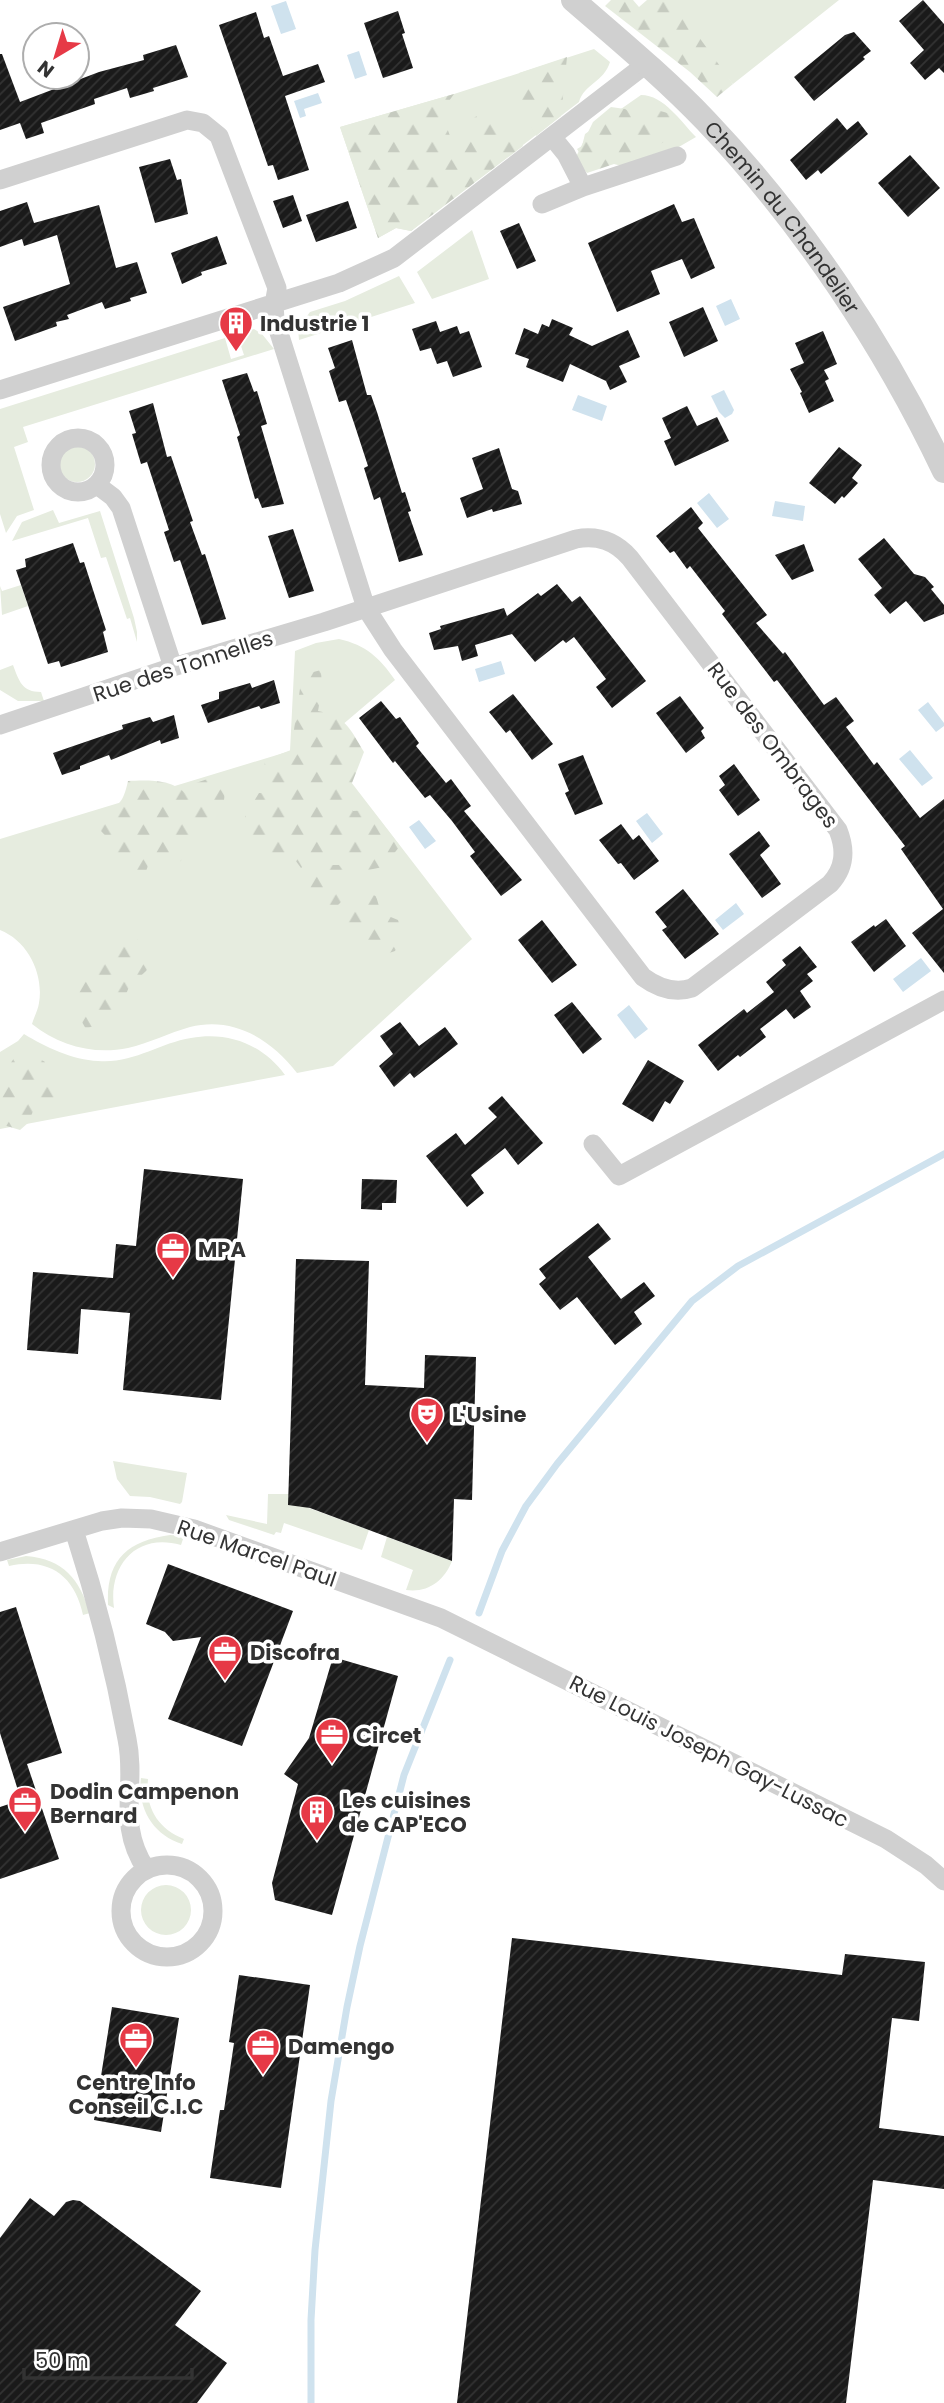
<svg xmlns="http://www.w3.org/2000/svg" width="944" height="2403" font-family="Poppins,sans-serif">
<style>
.grass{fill:#e6ecdf}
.forest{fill:url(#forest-firs)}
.water{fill:#cfe2ee}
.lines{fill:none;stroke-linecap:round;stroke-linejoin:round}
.stream{stroke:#cfe2ee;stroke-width:7}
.building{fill:url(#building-hatch)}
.minor{stroke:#d0d0d0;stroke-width:19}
.tertiary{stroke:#d0d0d0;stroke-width:24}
.labels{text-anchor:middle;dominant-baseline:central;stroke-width:7;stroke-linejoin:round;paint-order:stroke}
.street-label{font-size:21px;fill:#333;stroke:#fff}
.poi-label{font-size:21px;font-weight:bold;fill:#333;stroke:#fff;text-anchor:start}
</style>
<defs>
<pattern id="forest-firs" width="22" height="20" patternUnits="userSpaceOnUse" patternTransform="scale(1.75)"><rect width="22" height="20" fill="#e6ecdf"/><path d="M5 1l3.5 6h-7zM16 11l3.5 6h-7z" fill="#c6cbc0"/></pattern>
<pattern id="building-hatch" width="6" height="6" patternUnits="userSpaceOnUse" patternTransform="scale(1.75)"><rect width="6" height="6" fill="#1a1a1a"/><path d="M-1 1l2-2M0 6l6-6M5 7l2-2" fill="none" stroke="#333"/></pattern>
</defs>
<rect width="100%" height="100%" fill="#fff"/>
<!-- grass -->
<path class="grass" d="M662,0h177l-106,84z
M594,49l16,13c-6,20 -26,22 -31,40l-168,129 -15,-3 -18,10 -38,-111 114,-33z
M641,95c23,0 40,27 55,42l-19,11 -40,13 -55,-4 -5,-8 5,-3 3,-12z
M472,230l17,49 -57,20 -15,-27z
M399,276l16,27 -116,37 -1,-12 12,-16 35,-11z
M254,329l8,5 12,15 -251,78 5,15 -14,5 20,63 -17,6 -11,17 -6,-19v-105l225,-71 6,21 13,-4 -7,-21z
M59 464a18 18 0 1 1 36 0a18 18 0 1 1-36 0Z
M53,510l6,13 41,-12 34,107 3,14v10l-7,-24 -3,1 -21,-62 -5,1 -13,-40 -76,23 10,-19z
M21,585l7,21 -26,9 -2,-29 2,5z
M339,639c27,6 41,19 56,41l-74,63 151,196 -139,127 -36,7c-26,-34 -64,-57 -107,-46 -21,6 -41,16 -62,21 -34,7 -69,-2 -96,-24 2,-7 6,-14 7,-21 5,-29 -11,-62 -39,-73v-91l290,-88 5,-100 21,-8z
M13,665c6,16 9,27 28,27l3,9h-26l-18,-11v-20z
M24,1034c21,13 49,26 74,27 35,3 61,-18 93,-23 38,-7 72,7 94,37l-285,54v-77l18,-11z
M113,1461l74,12 -5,29 -2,2 -30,-7 -20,-1 -13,-17z
M268,1494h21l17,13 63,23 -7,20 -78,-27 -3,10 -5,-1 -2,3 -45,-15 -3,-5 41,9z
M170,1535l14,1 -3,9c-44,-13 -73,20 -67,63l-6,-3c-2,-45 19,-64 62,-70z
M387,1537l65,24c-8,20 -24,32 -46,29l7,-20 -32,-13z
M26,1556c38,3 53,23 64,57l-7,2c-8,-39 -34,-58 -74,-49l-2,-6z
M141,1778l7,1c-3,28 9,49 36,60l-2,5c-29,-9 -45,-36 -41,-66z
M141 1910a25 25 0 1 1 50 0a25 25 0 1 1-50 0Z"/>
<!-- forest -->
<path class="forest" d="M611,0h22l6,7 8,-7h25l61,84 -16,13 -27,-25 -85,-66z
M567,57l-6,59 -25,20 -14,-26 -3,-37z
M454,94l-15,21 8,13 5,13 4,1 6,-16 25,-17 30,21 6,16 -112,85 -15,-3 -18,10 -38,-111z
M611,107l14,2 12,6c17,-8 28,-5 43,5 -7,23 -29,24 -39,46l-8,3 -19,-5 -27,9 -12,-14 18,-37z
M321,670l1,19 -4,22c27,4 33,19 46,41l-12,31 1,28 19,-1 28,36 -17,21 -15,3 -14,-13h-40l-13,11 -11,-15 -19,5 -11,-19 -5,2 -10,-25 14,-23 17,1 1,-11h-14l2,-23 26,-10 11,-75z
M227,772l-5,47 -10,15 -27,11 -4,16 -18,6 -12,-10 -7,20 -24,-1 -7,-15 3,-14 -15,-16 -5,-16c22,-7 27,-11 32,-34 18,-1 44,-2 57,12l6,-2 5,-8z
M327,865h12l8,8 -6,29 -6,6 -16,-1 -15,-9 3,-15 9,-15z
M357,890l19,6 5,17 17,7 5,16 -8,15 -18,6 -19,-19 -23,-16 8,-17z
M132,934l23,25 -9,12 -17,16 -8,19 -8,12 -27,11c-16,-27 -20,-43 9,-60l3,-19z
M25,1050l20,12v8l16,17v21l-9,8 -12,-1v-11l-3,-2 -9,21 -8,7 -20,-6v-37l3,-13 14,-20z"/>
<!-- water -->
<path class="water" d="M286,1l10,28 -15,5 -10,-28z
M359,51l8,24 -12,4 -8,-24z
M318,93l4,10 -18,6 2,7 -6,2 -6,-17z
M731,299l9,20 -15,7 -9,-20z
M724,390l10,20 -2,4 -7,4 -6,-6 -8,-16z
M578,395l29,11 -5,15 -30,-11z
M709,493l20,26 -12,9 -20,-25z
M775,501l30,5 -2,15 -31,-5z
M501,661l4,13 -26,8 -4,-13z
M928,702l16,21v3l-8,6 -18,-22z
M910,750l23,28 -11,8 -23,-27z
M647,813l16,21 -11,9 -16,-22z
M419,820l17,21 -11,8 -16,-22z
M736,903l8,11 -21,16 -8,-10z
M921,958l10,13 -28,21 -10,-13z
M629,1005l19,24 -13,10 -18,-24z"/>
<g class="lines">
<!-- stream -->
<path class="stream" d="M479,1613l23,-62 24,-45 31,-42 135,-163 46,-35 206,-112
M311,2403v-83l4,-70 16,-149 16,-94 13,-61 44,-171 46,-115"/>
</g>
<!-- building -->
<path class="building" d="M923,0l21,24v49l-5,-5 -14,12 -15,-17 14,-13 -25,-29z
M398,11l7,22 -3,1 11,34 -30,10 -19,-55z
M256,12l8,26 5,-2 14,40 35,-12 7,18 -40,14 24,74 -31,10 -5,-15 -5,1 -49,-141z
M854,32l17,19 -8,6 2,2 -51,42 -20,-24 51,-42z
M176,45l12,32 -35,11 1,3 -24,7 -3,-10 -33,11 1,5 -54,19 3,10 -18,6 -6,-16 -20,7v-76h2l18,48 79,-30 45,-12 -1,-5z
M837,118l10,12 11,-9 10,13 -47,40 -3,-4 -12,10 -16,-20z
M910,155l30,33 -32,29 -30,-34z
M170,159l7,21 4,-1 7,35 -33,9 -16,-56z
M293,195l9,26 -19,7 -10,-27z
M348,201l9,27 -41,14 -10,-27z
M27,202l7,21 65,-18 17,63 21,-6 10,31 -17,5 1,3 -26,8 -3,-7 -35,13 2,4 -13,3 1,4 -42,15 -12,-34 67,-23 -13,-49 -33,11 -2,-7 -22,8v-36z
M674,204l8,18 12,-4 21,50 -24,11 -9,-20 -31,12 9,23 -43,18 -29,-69z
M519,223l17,38 -19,8 -17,-38z
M217,236l10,28 -26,8 1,3 -20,9 -11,-31z
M703,307l15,34 -34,16 -15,-35z
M552,319l21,9 -4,7 23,11 36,-16 12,27 -21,9 8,16 -17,8 -4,-9 -36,-17 -7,18 -37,-15 3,-8 -14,-5 9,-26 14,6 4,-10 7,3z
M436,321l4,11 17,-6 3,8 9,-3 13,36 -29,10 -6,-16 -10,3 -6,-16 -11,3 -8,-22z
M823,331l14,33 -13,6 5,9 -4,2 9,20 -25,12 -9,-20 2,-1 -12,-23 14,-6 -9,-20z
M352,340l15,55h4l6,17 25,81 3,-1 6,19 -3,1 15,43 -24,7 -19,-65 -6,3 -10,-32 4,-2 -14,-43 -8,-23 -7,2 -10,-31 6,-3 -7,-20z
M247,373l7,19 3,-1 10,33 -6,2 23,78 -22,4 -4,-10 -3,1 -18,-62 3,-2 -18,-55z
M153,403l14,54 4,-1 22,65 -3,1 12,33 3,-1 21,65 -24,6 -22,-65 -6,2 -10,-30 5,-2 -22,-68 -6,2 -9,-30 4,-1 -7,-22z
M687,406l10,20 20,-9 12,24 -54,25 -11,-25 7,-3 -9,-20z
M839,447l23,18 -10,13 6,5 -14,15 -2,-2 -7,8 -26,-21z
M499,448l13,41 6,2 4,13 -29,8 -1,-3 -25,9 -7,-20 23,-9 -11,-31z
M691,507l12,16 -5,5 69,87 -11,8 27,31 2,-2 39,53 12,-8 18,24 -8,6 28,38 3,-3 43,56 24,-19v174l-32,-40 31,-24 -42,-60 4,-3 -128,-166 -3,2 -52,-68 3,-3 -35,-45 -3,3 -13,-18 -4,2 -14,-17z
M293,529l21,62 -25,7 -21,-62z
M884,538l30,36 11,3 9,10 -3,2 13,16v9l-20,8 -18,-21 -16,13 -16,-19 8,-7 -24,-29z
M73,543l7,20 4,-1 22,68 -3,2 5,20 -47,15 -2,-6 -11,3 -32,-94 10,-3 -1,-8z
M804,544l10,27 -22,9 -17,-25z
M557,584l15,18 8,-6 66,85 -34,27 -16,-21 10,-8 -32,-42 -8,6 -3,-3 -28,22 -23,-28 -37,11 3,11 -16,5 -4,-15 -24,4 -5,-17 12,-4 -1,-3 64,-18 3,8 31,-23 3,3z
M274,680l6,23 -19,6 -2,-3 -51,17 -7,-18 18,-6v-7l31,-9 2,5z
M513,694l40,50 -21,16 -22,-30 -4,3 -17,-21z
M680,696l24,32 -3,3 4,7 -19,15 -30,-40z
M381,701l15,18 4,-2 19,26 -3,3 30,37 5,-4 20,27 -7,5 58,69 -21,16 -31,-40 5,-4 -23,-31 -22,-26 -5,3 -30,-37 -2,2 -34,-45z
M174,715l5,23 -18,6 -1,-4 -49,20 -2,-5 -29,11v3l-18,6 -9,-22 70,-24 -1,-4 28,-8 3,5z
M583,755l20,49 -28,11 -10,-22 4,-2 -11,-27z
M734,764l26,36 -22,16 -19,-26 6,-5 -6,-9z
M621,824l12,16 6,-5 20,26 -25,19 -13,-17 -3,1 -19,-24z
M759,831l11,15 -10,9 21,29 -19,14 -33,-44z
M683,889l36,45 -34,25 -23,-29 5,-3 -12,-15z
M886,919l20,27 -32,26 -23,-30 23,-17 1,2z
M542,920l35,45 -25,18 -34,-43z
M800,946l17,21 -10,7 6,7 -13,10 11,16 -17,12 -8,-10 -26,20 6,8 -26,20 -2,-2 -20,16 -20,-26 46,-36 3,4 27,-21 -8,-10 20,-17 -4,-5z
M572,1002l30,37 -19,15 -29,-39z
M400,1022l19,24 26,-19 13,17 -44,34 -4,-5 -16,14 -15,-21 14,-12 -13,-18z
M648,1060l36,21 -14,23 -5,-3 -12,21 -31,-18z
M502,1096l41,47 -25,22 -13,-17 -34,27 13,18 -17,14 -41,-51 30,-23 9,12 32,-28 -9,-9z
M144,1169l99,10 -22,221 -98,-10 7,-77 -49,-4 -3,45 -51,-4 6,-78 80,6 3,-34 20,2z
M362,1179l35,1 -1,23h-14v7l-21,-1z
M598,1223l13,16 -23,18 33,42 23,-17 11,14 -21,16 8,12 -27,21 -38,-48 -17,13 -21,-26 7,-6 -7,-9z
M296,1259l73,2 -4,124 59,3 1,-33 51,2 -4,143 -18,-1 -2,62 -142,-53 -22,-3z
M168,1564l125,47 -51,135 -74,-27 33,-82 -28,4 -8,-9 -19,-8z
M16,1607l46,146 -35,11 32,95 -59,20v-72l21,-7 -21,-67v-121z
M333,1657l65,19 -66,239 -57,-15 -3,-17 26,-99 -14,-10 25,-36z
M512,1938l330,37 3,-21 80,8 -6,59 -27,-3 -13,110 65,8v53l-71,-9 -27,223h-389z
M239,1975l71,10 -29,203 -71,-10 10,-68h4l10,-67 -5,-1z
M112,2007l67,11 -18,114 -67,-12z
M30,2198l24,18 12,-14 7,-2 7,1 121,90 -26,34 52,38 -30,40h-197v-165z"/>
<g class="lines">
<!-- minor -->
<path class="minor" d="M553,138l13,16 17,33 94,-31
M0,180l187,-60 16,3 16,13 58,152 -3,16 1,16 91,288 27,42 250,327c15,11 31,17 49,11l138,-104c15,-16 16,-34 8,-54l-208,-272c-15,-17 -32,-23 -54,-19l-252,83 -151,45 -173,58
M542,204l41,-17
M0,390l339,-107 55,-25 252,-194
M51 465a27 27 0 1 1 54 0a27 27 0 1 1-54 0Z
M97,485l16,12 8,11 52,159
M593,1144l26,32 325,-176
M74,1530c22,68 40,138 53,209 10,48 -11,85 19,130
M0,1552l102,-31 20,-3 29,1 43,10 247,89 445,221 40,26 18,16
M121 1911a46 46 0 1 1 92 0a46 46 0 1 1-92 0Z"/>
<!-- tertiary -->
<path class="tertiary" id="s1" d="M573,0c45,39 92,78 133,121 97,102 178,224 238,350"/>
</g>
<!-- icons -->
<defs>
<g id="building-pin" transform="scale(1.75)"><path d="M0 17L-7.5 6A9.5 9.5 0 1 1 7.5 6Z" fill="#e63946" stroke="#fff"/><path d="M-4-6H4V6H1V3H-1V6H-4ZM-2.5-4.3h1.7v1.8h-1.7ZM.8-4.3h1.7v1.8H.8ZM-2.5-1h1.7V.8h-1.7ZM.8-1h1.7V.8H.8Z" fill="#fff"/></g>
<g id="office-pin" transform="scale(1.75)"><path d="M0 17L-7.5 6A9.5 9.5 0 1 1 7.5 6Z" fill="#e63946" stroke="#fff"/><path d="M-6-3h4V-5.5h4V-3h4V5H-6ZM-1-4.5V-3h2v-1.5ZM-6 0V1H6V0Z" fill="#fff"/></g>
<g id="theatre-pin" transform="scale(1.75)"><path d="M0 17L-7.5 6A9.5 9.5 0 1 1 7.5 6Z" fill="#e63946" stroke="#fff"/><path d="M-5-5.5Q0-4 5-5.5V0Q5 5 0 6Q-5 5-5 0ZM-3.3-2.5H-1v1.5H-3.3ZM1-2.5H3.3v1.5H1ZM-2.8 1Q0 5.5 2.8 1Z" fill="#fff"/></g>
</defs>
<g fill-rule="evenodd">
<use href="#building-pin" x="236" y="323"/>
<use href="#office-pin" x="173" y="1249"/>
<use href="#theatre-pin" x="427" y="1414"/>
<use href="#office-pin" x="225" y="1652"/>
<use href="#office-pin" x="332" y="1735"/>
<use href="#office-pin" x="25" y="1803"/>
<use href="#building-pin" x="317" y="1812"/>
<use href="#office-pin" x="136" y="2039"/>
<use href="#office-pin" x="263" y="2046"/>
</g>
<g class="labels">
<!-- street labels -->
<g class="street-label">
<text stroke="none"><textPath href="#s1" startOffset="303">Chemin du Chandelier</textPath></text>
<text transform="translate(183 666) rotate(-18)">Rue des Tonnelles</text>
<text transform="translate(773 745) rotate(53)">Rue des Ombrages</text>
<text transform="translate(257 1553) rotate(19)">Rue Marcel Paul</text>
<text transform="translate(709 1751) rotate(27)">Rue Louis Joseph Gay-Lussac</text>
</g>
<!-- poi labels -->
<g class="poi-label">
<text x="260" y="323">Industrie 1</text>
<text x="198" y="1249">MPA</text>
<text x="452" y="1414">L'Usine</text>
<text x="250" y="1652">Discofra</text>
<text x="356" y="1735">Circet</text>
<text x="50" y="1791">Dodin Campenon<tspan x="50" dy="24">Bernard</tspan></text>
<text x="342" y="1800">Les cuisines<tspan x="342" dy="24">de CAP'ECO</tspan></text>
<text x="288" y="2046">Damengo</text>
<text x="136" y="2082" text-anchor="middle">Centre Info<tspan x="136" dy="24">Conseil C.I.C</tspan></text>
</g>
</g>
<!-- north arrow -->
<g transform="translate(56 56) rotate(218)"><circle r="33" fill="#ffffff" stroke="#adadad" stroke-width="2"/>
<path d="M0-5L12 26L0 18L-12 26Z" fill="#e63946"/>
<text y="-10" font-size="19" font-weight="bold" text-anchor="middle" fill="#333333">N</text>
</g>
<!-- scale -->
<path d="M24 2368v10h168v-10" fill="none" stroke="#333333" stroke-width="3.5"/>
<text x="35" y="2368" font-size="21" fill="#333333" stroke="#ffffff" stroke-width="5" paint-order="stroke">50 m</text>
</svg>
